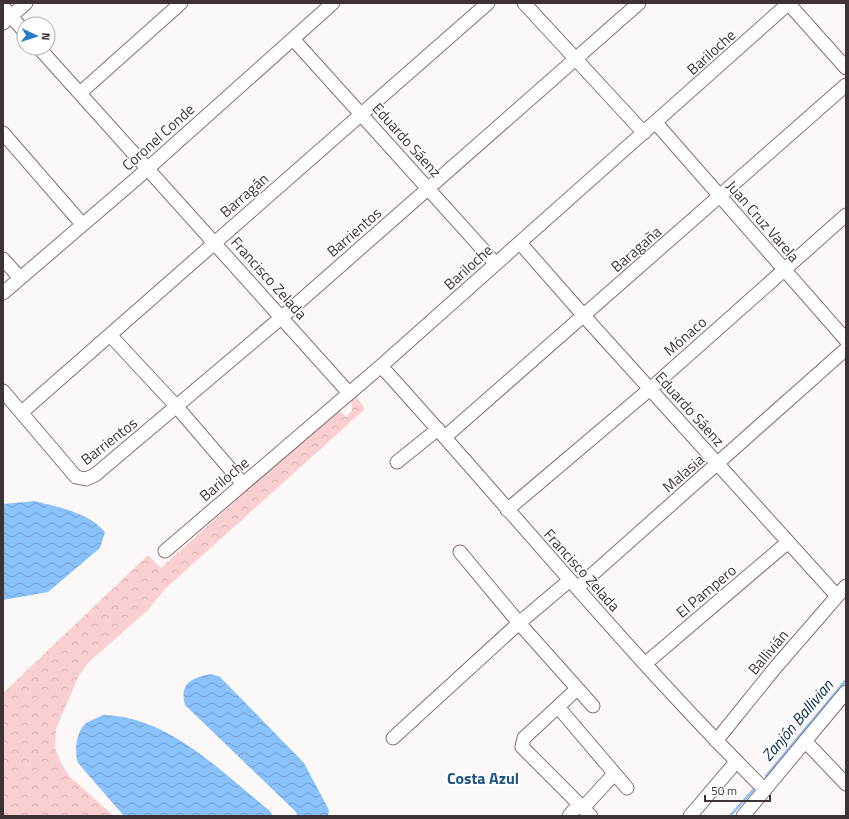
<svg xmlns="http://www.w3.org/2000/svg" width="849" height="819" font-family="'Titillium Web',sans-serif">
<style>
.park{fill:url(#park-crowns)}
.water{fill:url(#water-waves)}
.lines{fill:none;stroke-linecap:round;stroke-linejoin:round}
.stream{stroke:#89c1fb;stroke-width:2.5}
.minor-casing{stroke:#876f70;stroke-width:15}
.minor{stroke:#fff;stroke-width:13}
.labels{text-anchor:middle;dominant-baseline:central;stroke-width:3;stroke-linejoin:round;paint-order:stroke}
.street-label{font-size:15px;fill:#3e3334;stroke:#fff}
.water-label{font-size:16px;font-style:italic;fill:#012a4e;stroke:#fff}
.neighbourhood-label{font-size:16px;font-weight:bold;fill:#205587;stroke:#fff}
</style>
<defs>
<pattern id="park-crowns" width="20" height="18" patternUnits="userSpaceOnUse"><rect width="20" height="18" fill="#f9cfd1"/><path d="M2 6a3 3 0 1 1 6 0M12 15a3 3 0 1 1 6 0" fill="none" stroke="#d6b2b4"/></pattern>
<pattern id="water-waves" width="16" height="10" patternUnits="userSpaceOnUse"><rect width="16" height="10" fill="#89c1fb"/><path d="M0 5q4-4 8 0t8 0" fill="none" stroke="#719dcc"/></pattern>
</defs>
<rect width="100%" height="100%" fill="#fdf8f8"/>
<!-- park -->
<path class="park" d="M356,396l9,13 -200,180 -17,21 -59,52 -10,13 -23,54 -1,19 6,15 9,14 44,39h-111v-123l145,-138 13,13 176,-159 9,8 6,-6 -1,-13z"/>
<!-- water -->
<path class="water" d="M35,501c25,7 53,11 70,31l-5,16 -52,44 -45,8v-96z
M211,674l9,3 84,86 25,47 -1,6h-31l-1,-4 -111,-107c-6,-22 7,-27 26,-31z
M103,715c66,1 118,57 167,96l3,5h-149l-46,-53c-4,-10 -2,-31 7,-39 5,-4 13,-6 18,-9z"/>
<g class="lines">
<!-- stream -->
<path class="stream" d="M766,776l80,-96
M730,816l23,-26"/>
<!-- minor casing -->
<g class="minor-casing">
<path id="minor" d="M524,3l120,130
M788,3l58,65
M3,7l21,24
M3,23l23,-20
M293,39l203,225
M39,48l310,345
M80,93l101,-90
M656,123l190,217
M3,133l79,91
M520,243l64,73 253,280
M3,259l17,19
M3,293l133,-114 197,-176
M110,335l67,72 66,77
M381,366c128,141 249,290 384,424
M3,391l73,86 10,2 9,-4 187,-158 357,-314
M22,412l466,-409
M445,437l401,-352
M397,462l41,-33
M507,510l143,-121 196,-174
M165,551l216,-185 408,-363
M460,552l59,71 74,83
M577,588l269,-239
M646,663l141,-120
M577,689l-53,49 -2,9 69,69
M558,707l69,81
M393,738l126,-115 51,-43
M716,741l59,-73 71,-82
M805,741l41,43
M583,808l31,-34
M569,816l10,-12
M690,816l46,-54
M743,816l103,-124"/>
</g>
<!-- minor -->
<use href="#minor" class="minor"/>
</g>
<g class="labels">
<!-- street labels -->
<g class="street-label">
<text transform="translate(711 52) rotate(-42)">Bariloche</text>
<text transform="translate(158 137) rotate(-42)">Coronel Conde</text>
<text transform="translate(407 140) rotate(48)">Eduardo Sáenz</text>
<text transform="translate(244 195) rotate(-41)">Barragán</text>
<text transform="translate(763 221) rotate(49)">Juan Cruz Varela</text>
<text transform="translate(354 232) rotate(-41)">Barrientos</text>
<text transform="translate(636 249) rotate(-41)">Baragaña</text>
<text transform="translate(468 267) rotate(-42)">Bariloche</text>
<text transform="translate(269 278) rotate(48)">Francisco Zelada</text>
<text transform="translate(685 336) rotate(-41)">Mónaco</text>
<text transform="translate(690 409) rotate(48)">Eduardo Sáenz</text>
<text transform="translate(109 441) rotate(-38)">Barrientos</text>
<text transform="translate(683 473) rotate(-41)">Malasia</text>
<text transform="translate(224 479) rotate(-40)">Bariloche</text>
<text transform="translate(582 570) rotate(48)">Francisco Zelada</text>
<text transform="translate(706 591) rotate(-40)">El Pampero</text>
<text transform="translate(768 652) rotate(-50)">Ballivián</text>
</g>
<!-- water labels -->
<g class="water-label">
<text transform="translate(797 720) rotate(-50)">Zanjón Ballivian</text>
</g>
<!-- neighbourhood labels -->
<g class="neighbourhood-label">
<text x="483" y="778">Costa Azul</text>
</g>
</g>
<!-- border -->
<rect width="849" height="819" fill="none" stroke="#3e3334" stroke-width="8"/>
<!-- north arrow -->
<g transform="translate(36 36) rotate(94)"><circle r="19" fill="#ffffff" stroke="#b2adae"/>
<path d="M0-3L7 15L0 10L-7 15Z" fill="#227ac8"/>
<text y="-6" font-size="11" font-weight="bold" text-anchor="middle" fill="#3e3334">N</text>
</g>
<!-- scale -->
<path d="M705 795v6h65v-6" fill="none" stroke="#3e3334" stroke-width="2"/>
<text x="711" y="795" font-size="12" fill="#3e3334" stroke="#ffffff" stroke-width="3" paint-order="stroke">50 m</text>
</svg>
